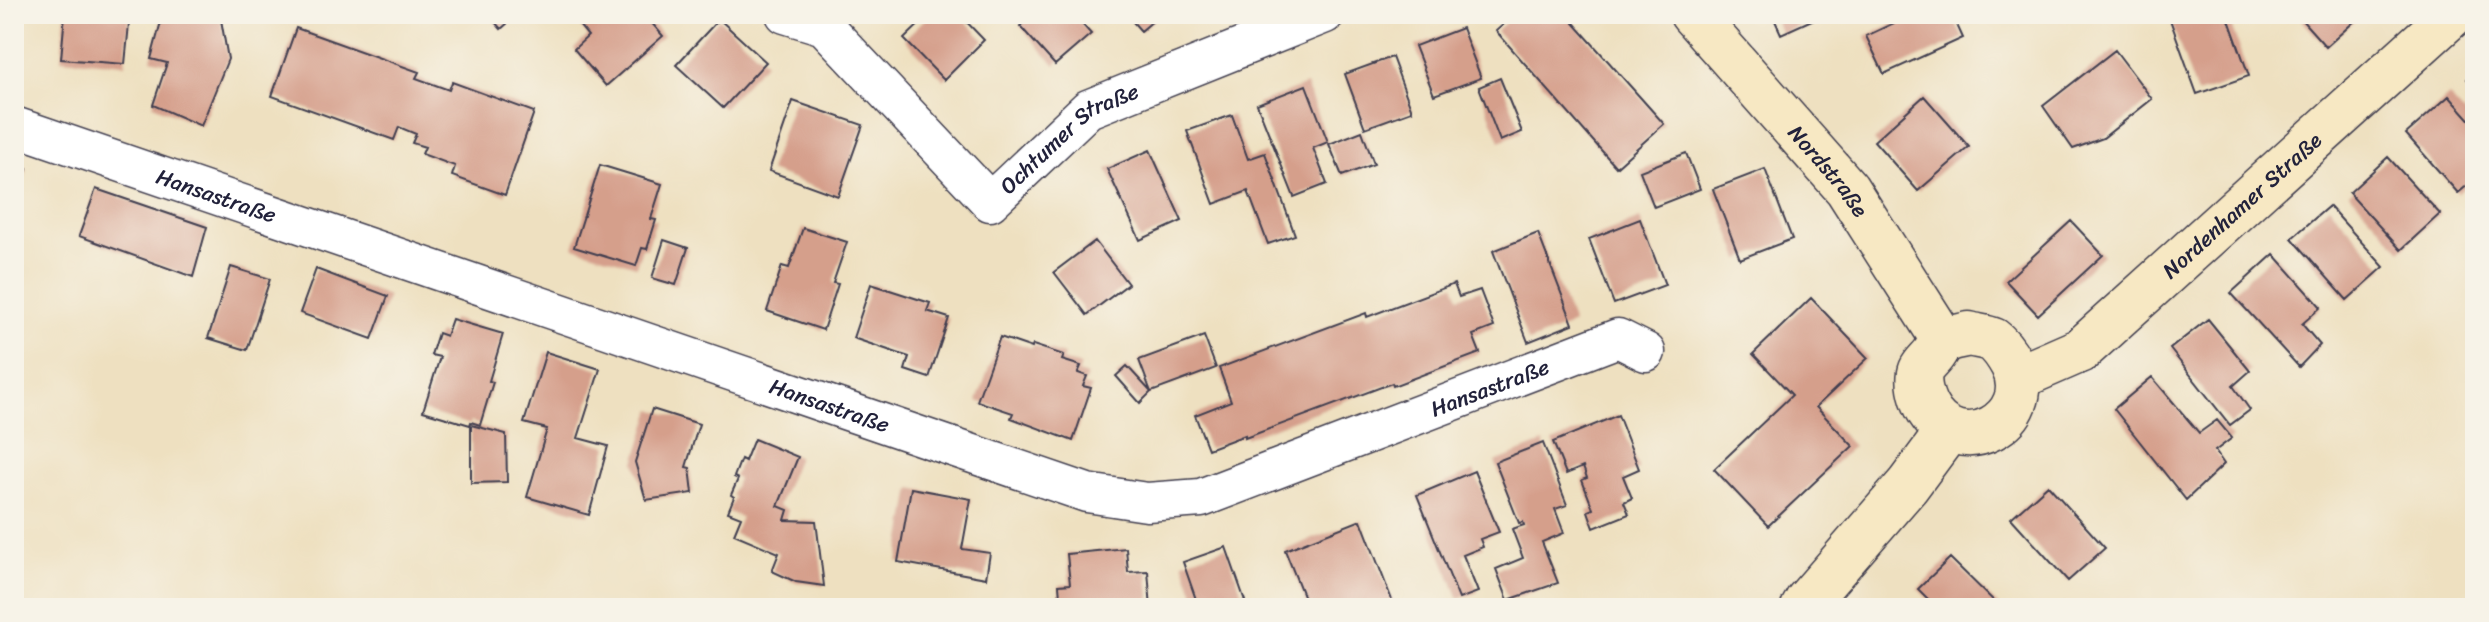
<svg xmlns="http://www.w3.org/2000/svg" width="2489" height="622" font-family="Sriracha,sans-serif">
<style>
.building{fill:#d59f8b}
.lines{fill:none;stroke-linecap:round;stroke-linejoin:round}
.street-casing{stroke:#413e4f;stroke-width:41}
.secondary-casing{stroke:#413e4f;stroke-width:47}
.street{stroke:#fff;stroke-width:38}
.secondary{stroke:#f7e8c3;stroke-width:44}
.labels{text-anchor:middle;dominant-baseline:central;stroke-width:8;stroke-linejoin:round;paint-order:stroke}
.street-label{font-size:22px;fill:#22223b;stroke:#f7f3e8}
</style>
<rect width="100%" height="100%" fill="#f7f3e8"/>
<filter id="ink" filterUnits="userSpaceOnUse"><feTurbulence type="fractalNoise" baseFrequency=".0125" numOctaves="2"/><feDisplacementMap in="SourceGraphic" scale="16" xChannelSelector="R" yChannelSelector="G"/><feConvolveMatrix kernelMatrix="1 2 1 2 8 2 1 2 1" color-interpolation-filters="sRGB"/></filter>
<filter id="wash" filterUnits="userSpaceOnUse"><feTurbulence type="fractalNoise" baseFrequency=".006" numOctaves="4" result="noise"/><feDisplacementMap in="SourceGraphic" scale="32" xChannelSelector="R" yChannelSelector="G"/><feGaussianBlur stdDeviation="1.8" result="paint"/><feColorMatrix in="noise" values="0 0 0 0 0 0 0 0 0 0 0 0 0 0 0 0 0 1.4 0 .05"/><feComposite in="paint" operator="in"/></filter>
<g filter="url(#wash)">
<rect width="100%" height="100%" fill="#eee0c0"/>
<g id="blocks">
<!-- building -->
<path class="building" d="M65,14h65l-5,50 -64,-5z
M163,14h57l8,45 -27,67 -48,-21 14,-42 -16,-4z
M488,14h30l-17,15z
M570,14h74l19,22 -57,50 -32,-37 14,-13z
M930,14h29l25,26 -40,40 -40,-41z
M1033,14h40l18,20 -36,31 -35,-39z
M1126,14h35l-20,17z
M1515,14h51l98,110 -48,43 -120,-136z
M1772,14h53l-44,20z
M1913,14h39l11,24 -79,36 -18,-38z
M2168,14h59l22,62 -52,18z
M2307,14h48l3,4 -32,29 -25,-28z
M719,19l47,43 -43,46 -47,-43z
M296,28l123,44 -3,6 33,12 3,-8 82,30 -29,83 -53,-19 3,-10 -33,-12 3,-7 -13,-4 4,-9 -17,-7 -5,13 -122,-44z
M1462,28l19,50 -47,17 -19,-49z
M2115,50l37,49 -49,39 -30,11 -30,-43z
M1392,57l20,54 -47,17 -20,-54z
M2475,72v16l-8,-9z
M1500,78l22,54 -22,9 -21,-54z
M1306,85l22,57 -15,6 14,36 -33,13 -37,-93z
M1924,96l45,51 -51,44 -44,-50z
M2449,96l26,29v54l-17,14 -52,-59z
M793,101l70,24 -25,71 -69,-25z
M1232,115l16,44 17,-6 30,82 -27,9 -20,-53 -34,13 -27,-73z
M1362,131l12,33 -32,12 -13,-32z
M1150,150l32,71 -42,19 -33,-71z
M1686,153l14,36 -46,18 -14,-36z
M2388,157l52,57 -39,36 -52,-57z
M14,165l13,4 -12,38h-1z
M600,165l62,19 -11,35 5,1 -9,29 -5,-1 -6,18 -62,-19z
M1765,169l27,70 -52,20 -27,-70z
M96,189l111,38 -14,50 -114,-41z
M2329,206l55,61 -37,33 -55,-62z
M1640,219l25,66 -51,19 -25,-65z
M2071,221l32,34 -65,60 -32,-34z
M803,228l44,14 -14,41 5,1 -15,46 -56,-19 15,-45 7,2z
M1538,233l35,91 -45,18 -35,-91z
M664,240l24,8 -12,37 -24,-7z
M1095,241l33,43 -41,31 -33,-43z
M2274,254l47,53 -19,17 18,21 -21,22 -68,-74z
M231,267l39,12 -23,71 -39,-12z
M316,269l72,27 -16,43 -72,-26z
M871,284l59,19 -3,8 22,7 -20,60 -24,-8 4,-13 -56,-19z
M1454,284l5,13 21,-7 14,37 -21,8 7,18 -87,33 -1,-3 -147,55v-3l-37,14 -13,-34 36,-14 -12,-33 147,-55 1,4z
M1811,298l57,60 -52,49 37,39 -85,80 -54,-57 78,-74 -39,-41z
M452,319l51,15 -14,47 4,1 -13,43 -9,-3 -1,3 -47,-14 17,-54 -9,-2 7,-22 8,3z
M2208,319l42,52 -17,15 17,24 -20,15 -60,-76z
M1204,336l12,32 -65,24 -11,11 -24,-27 11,-10 24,26 -12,-32z
M1000,337l32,11 1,-3 31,10 -2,5 19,6 -3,7 9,3 -4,10 8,2 -18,53 -62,-23 2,-5 -36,-12z
M546,352l54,17 -22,69 30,8 -19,69 -62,-18 20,-68 -23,-6z
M2152,377l47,56 18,-13 15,18 -17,13 9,13 -38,36 -72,-91z
M652,409l47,15 -13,43 4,1 3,25 -47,7 -11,-38z
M1618,415l21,54 -16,7 9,22 -8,4 5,12 -35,14 -6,-17 5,-2 -11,-29 5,-2 -4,-11 -17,7 -13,-32z
M471,425l35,9 1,48 -36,1z
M754,439l44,18 -20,49 10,4 -3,10 31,1 8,65 -28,-4 -24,-11 7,-18 -45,-19 7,-17 -13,-5 6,-15 -3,-2 7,-16 -4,-2 7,-18 4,2z
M1543,443l24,62 -12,4 9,24 -22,9 16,41 -50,17 -12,-31 27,-11 -11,-29 12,-4 -1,-3 -4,1 -24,-61z
M1474,471l25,61 -19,7 3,8 -20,8 15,37 -19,7 -42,-104z
M2048,485l57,63 -37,33 -57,-63z
M911,488l60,11 -9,50 28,4 -4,25 -88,-16z
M1361,520l34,88h-87l-23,-58z
M1226,547l19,54 -8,3 1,4h-39l-16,-46z
M1126,548l2,24 20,-1 3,37h-90l-2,-23 11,-1 -3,-30z
M1950,558l51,50h-64l-19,-19z"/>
</g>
</g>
<g filter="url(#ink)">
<use href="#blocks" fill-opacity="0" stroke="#413e4f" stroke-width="2"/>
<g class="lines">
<!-- street casing -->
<g class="street-casing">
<g id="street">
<path id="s1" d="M785,14l39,12 166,176 98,-93 237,-95"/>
<path id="s2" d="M14,126l1073,367 60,9 54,-4 417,-160 28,14"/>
</g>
</g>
<!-- secondary casing -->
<g class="secondary-casing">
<g id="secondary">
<path id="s3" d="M1692,14l155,175 97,152"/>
<path d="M1969,334c7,2 17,3 24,6 7,5 15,17 19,24 29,55 -55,102 -86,42 -5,-10 -9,-26 -5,-36 2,-5 9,-11 12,-15 3,-4 7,-12 12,-14 6,-4 17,-5 24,-7z"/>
<path id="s4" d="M2019,377l62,-27 372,-336"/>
<path d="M1803,608l4,-7 101,-116 40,-54"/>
</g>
</g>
<!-- street -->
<use href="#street" class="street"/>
<!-- secondary -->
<use href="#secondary" class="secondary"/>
</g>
</g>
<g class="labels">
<!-- street labels -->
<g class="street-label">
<text stroke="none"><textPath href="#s1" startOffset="386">Ochtumer Straße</textPath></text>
<text stroke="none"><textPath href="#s3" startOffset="208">Nordstraße</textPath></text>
<text stroke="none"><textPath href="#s2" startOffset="214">Hansastraße</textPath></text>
<text stroke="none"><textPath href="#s4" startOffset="284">Nordenhamer Straße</textPath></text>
<text stroke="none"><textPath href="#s2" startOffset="1558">Hansastraße</textPath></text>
<text stroke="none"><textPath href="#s2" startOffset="862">Hansastraße</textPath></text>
</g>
</g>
<!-- margin -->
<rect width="2489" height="622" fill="none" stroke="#f7f3e8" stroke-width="48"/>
</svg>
